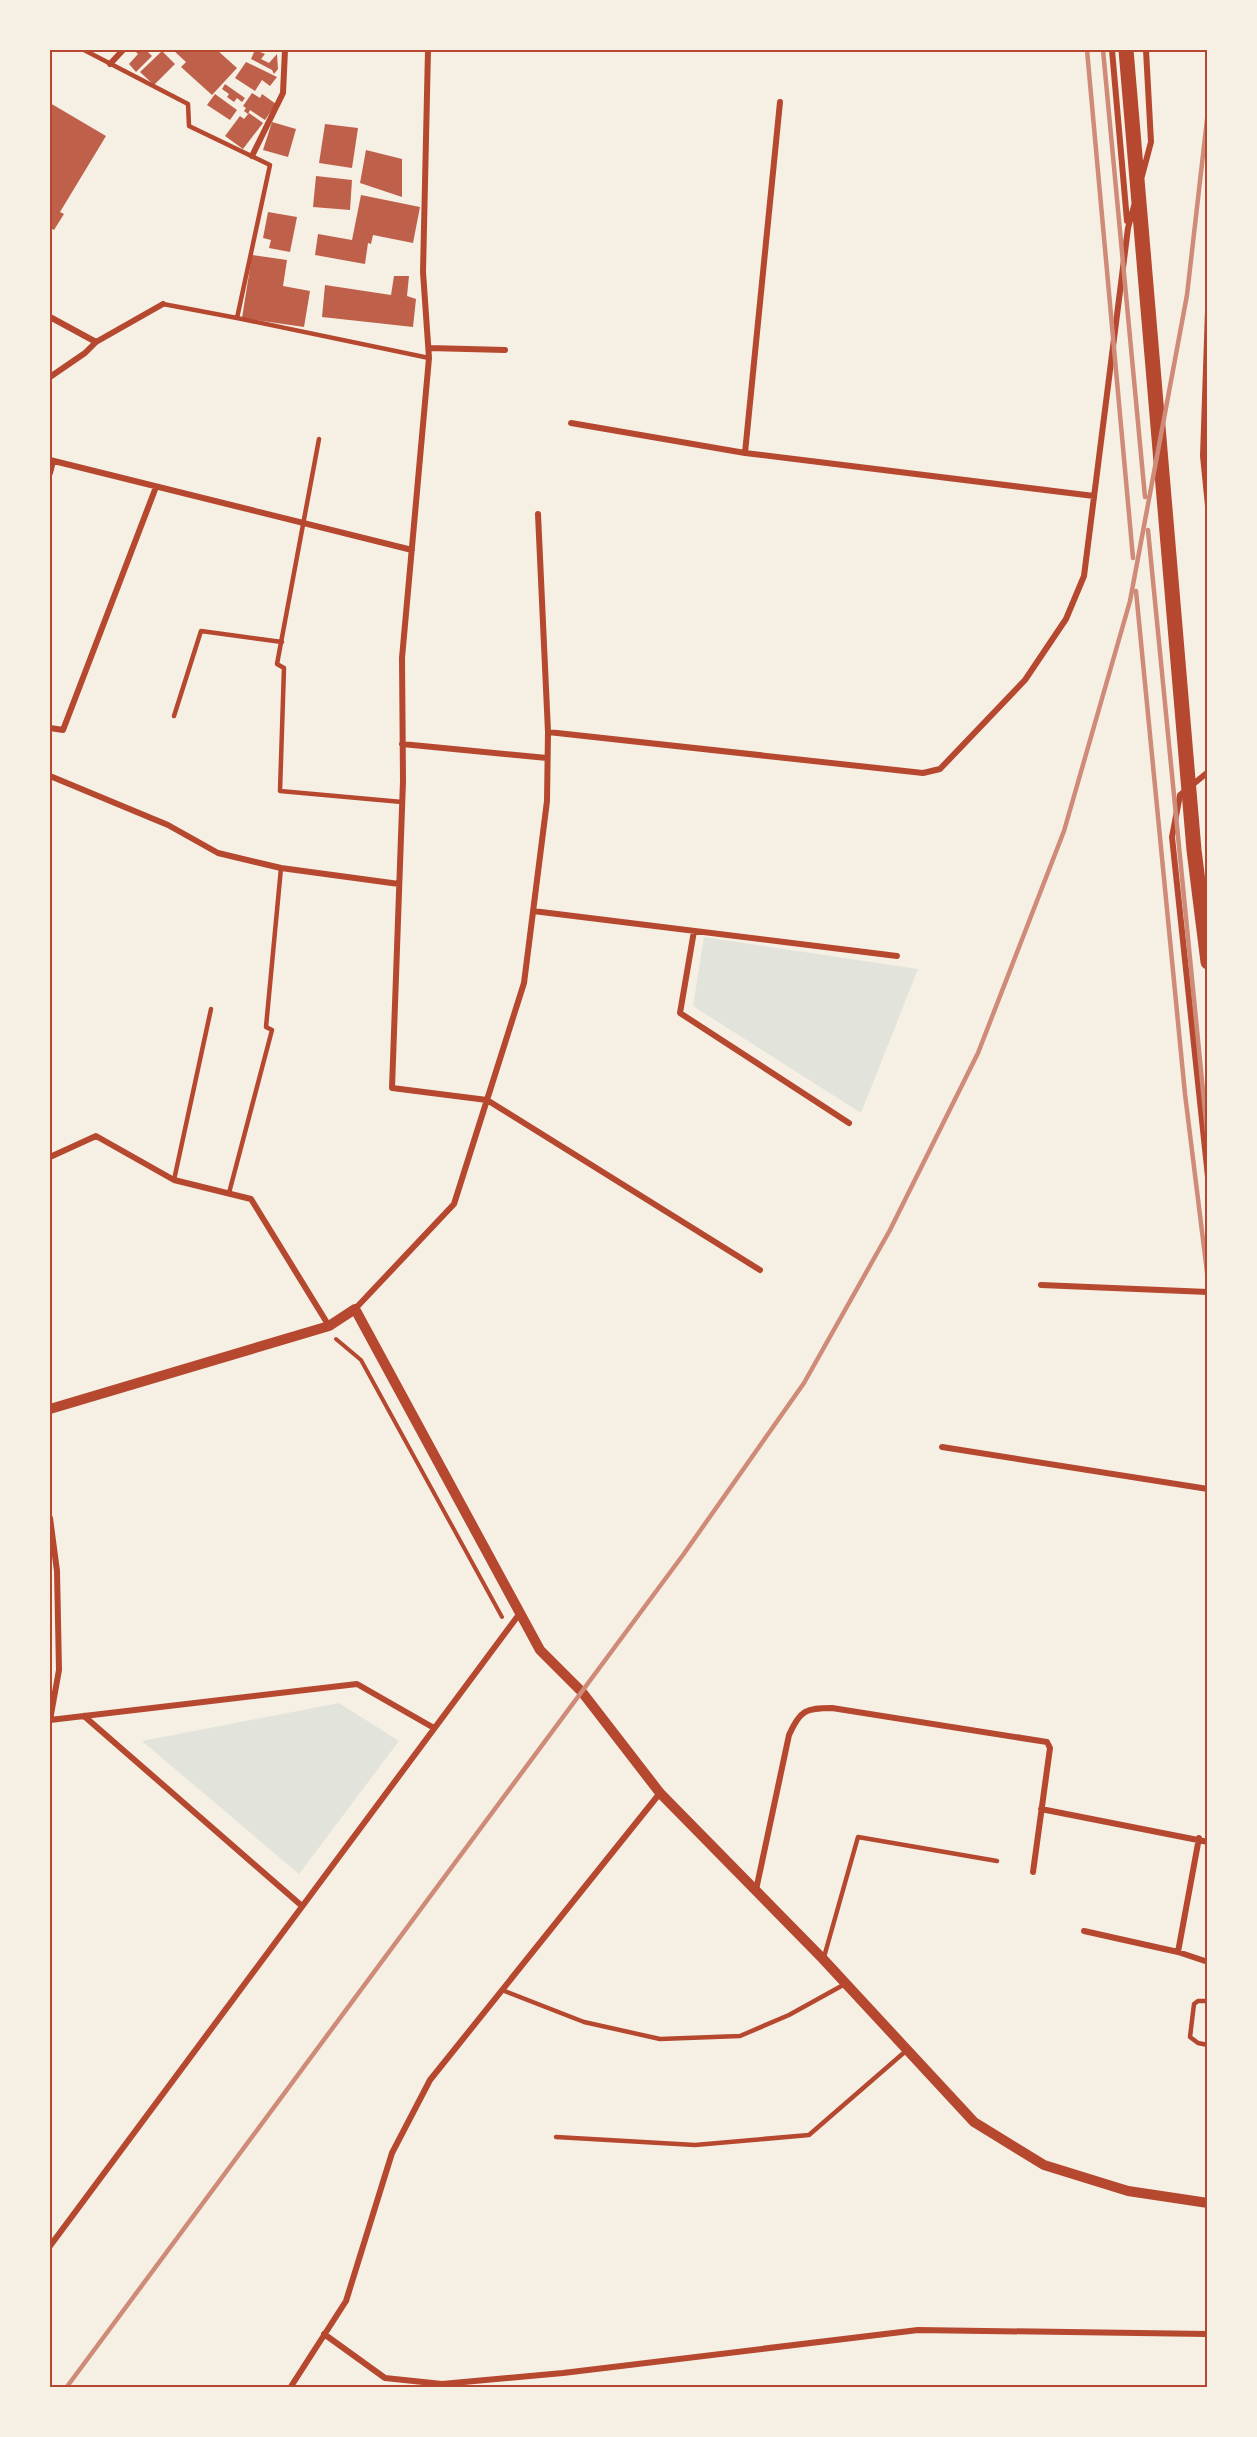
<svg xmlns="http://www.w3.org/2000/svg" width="1257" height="2437" font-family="Inter,sans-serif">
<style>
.green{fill:#e2e4dc}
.building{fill:#bf614a}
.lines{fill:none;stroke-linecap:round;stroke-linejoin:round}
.path{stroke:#b5482f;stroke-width:4}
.service{stroke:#b5482f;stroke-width:4.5}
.minor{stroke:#b5482f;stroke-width:6}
.tertiary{stroke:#b5482f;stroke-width:10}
.primary{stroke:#b5482f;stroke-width:15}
.rail{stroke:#cf8b77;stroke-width:4.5}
.neatline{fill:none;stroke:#b5482f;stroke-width:2}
</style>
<rect width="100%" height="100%" fill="#f6efe4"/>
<!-- green -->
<path class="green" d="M704,937l214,32 -57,144 -168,-107z
M339,1703l60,38 -100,133 -157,-133z"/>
<!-- building -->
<path class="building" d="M134,50h12l6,6 -16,16 -7,-8 9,-10z
M173,50h44l20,18 -25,27 -31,-28 5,-5z
M255,50l10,4 -4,5 8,4 8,-9 1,15 -4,5 -2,-4 -21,-11z
M162,51l13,13 -21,21 -14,-13z
M246,62l31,15 -7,9 -8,-6 -7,11 -20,-13z
M225,84l20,14 -3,4 -5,-4 -3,4 -7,-5 2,-3 -7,-5z
M252,93l8,5 2,-4 14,10 -11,16 -15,-10 -2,4 -4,-3 2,-3 -3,-2z
M215,94l22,16 -7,10 -23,-15z
M50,103l56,33 -46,76 4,2 -10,16 -4,-2z
M249,113l14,10 -20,26 -18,-13 15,-20 4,3z
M272,122l24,7 -8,28 -25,-7z
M325,124l33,4 -6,40 -33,-5z
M366,150l36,9v38l-42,-14z
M316,176l36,4 -2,30 -37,-3z
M361,195l59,12 -7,36 -40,-8 -2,9 -3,-1 -3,21 -50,-9 3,-21 34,6z
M268,212l29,5 -7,35 -21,-4 2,-8 -8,-2z
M252,255l35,5 -4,26 27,5 -6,36 -62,-9z
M394,276h15l-2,20 9,3 -3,28 -91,-10 3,-32 66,10z"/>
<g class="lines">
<!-- path -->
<path class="path" d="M336,1339l25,21 141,257"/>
<!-- service -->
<path class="service" d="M84,50l104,54 1,22 81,39 -33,153 -74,-14
M237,318l192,40
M319,439l-42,225 7,4 -4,123 122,11
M174,716l27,-85 81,11
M174,1180l37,-171
M229,1193l43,-163 -6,-3 15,-159
M824,1957l34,-120 139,24
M502,1990l82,32 76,17 80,-3 49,-21 56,-31
M1208,2001h-10l-4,3 -4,33 8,6 10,2
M556,2137l139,8 114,-10 98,-85"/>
<!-- minor -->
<path class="minor" d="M428,50l-5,222 6,86 -27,300 1,123 -11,307 95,12 273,170
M1112,50l15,171
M110,64l13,-14
M252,156l31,-63 2,-43
M1142,176l9,-34 -5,-92
M1208,310l-5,146 5,50
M50,317l46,25
M429,348l76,2
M50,377l35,-24 11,-11 67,-38
M571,423l174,30 349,43
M745,453l35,-351
M50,460l362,90
M50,473l3,-12
M50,728l13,2 93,-243
M548,732l375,41 17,-4 85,-89 41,-61 18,-43 44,-348 6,-22
M402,744l145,14
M1208,772l-28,23 -8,42 36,340
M50,776l118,49 50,28 63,15 118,16
M533,911l364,45
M694,931l-14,82 169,110
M50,1157l46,-21 78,44 77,19 78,127
M1041,1285l167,7
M355,1309l99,-105 70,-221 23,-182 1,-69 -10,-218
M942,1447l266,42
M50,1518l7,53 2,99 -9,50
M84,1716l218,190
M50,1720l307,-36 77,44
M1041,1809l167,33
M756,1890l33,-155c11,-25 17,-27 43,-27l215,34 3,6 -17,124
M1084,1931l94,21 30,10
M1178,1952l21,-114
M50,2246l470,-633
M324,2334l61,44 57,6 121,-11 355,-43 290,4
M290,2388l56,-87 46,-148 38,-73 230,-287"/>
<!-- tertiary -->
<path class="tertiary" d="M50,1409l279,-83 26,-17 185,341 42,42 78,101 163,166 151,163 70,43 84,26 80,12"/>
<!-- primary -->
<path class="primary" d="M1126,50l68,800 14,112"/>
<!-- rail -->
<path class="rail" d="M1087,50l46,508
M1103,50l42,447
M1148,530l60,612
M1136,591l49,503 23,186
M66,2388l617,-833 121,-172 86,-153 88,-177 86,-222 66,-230 57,-306 21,-184"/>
</g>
<!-- border -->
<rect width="1257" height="2437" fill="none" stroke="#f6efe4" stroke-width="102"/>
<rect x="51" y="51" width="1155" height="2335" class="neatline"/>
</svg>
